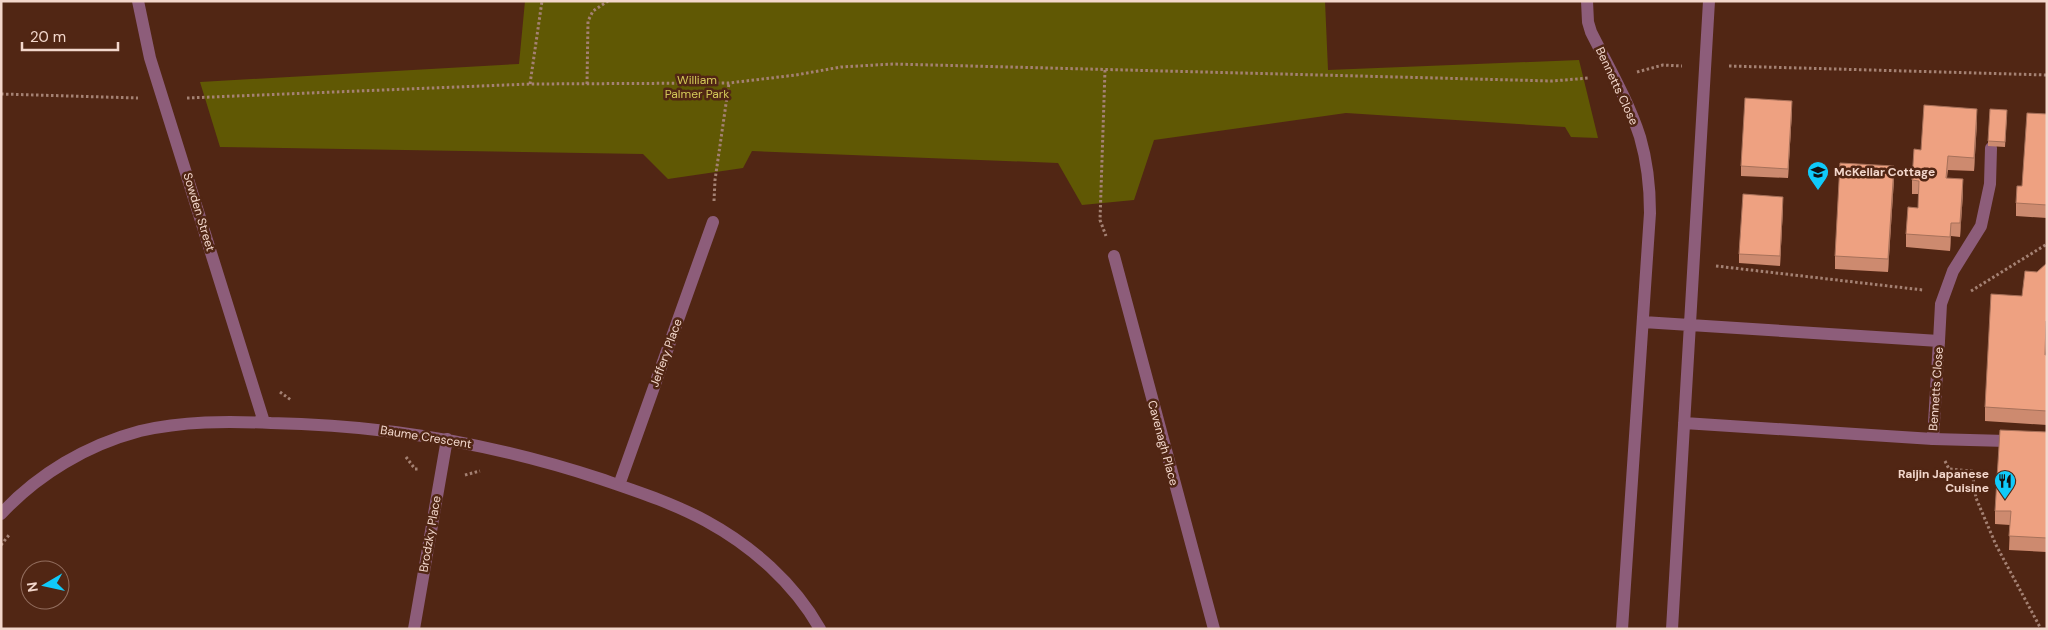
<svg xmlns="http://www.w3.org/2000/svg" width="2048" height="630" font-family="'DM Sans',sans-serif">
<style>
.green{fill:#605804}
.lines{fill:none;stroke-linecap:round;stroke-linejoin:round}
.path{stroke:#a48173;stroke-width:3;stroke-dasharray:2.5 2.5;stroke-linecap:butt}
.lane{stroke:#8d5d7a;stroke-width:12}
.street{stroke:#8d5d7a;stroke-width:12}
.wall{fill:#cd8a6f}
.shaded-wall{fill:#a7715a}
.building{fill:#eea181;stroke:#a7715a}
.labels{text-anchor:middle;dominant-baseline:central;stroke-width:5;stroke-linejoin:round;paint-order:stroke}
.park-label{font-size:12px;fill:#d2c758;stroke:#512614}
.street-label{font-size:12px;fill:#f3d7cc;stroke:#512614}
.poi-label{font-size:12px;font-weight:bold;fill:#f3d7cc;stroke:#512614;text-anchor:start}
</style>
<rect width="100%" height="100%" fill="#512614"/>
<!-- green -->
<path class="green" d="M525,1h800l3,69 251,-10 19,78 -27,-1 -6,-10 -219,-14 -192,27 -20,60 -52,5 -24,-42 -306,-12 -9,17 -75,11 -25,-25 -423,-7 -20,-65 319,-18z"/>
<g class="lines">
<!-- path -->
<path class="path" d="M1729,66l318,9
M1105,70l-5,150 6,16
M1637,72l26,-7 19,1
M530,84l12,-83
M587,84l1,-63 5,-10 15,-10
M1,94l137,4
M187,98l343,-14 199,-1 67,-8 45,-8 52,-3 659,17 37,-3
M714,201l1,-21 14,-97
M1716,266l207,24
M1971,291l76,-47
M280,392l11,8
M406,457l9,12h4
M1945,461l4,8 23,2 4,27 20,47 45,84
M465,475l15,-4
M1,545l8,-10"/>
<!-- lane -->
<path class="lane" d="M1939,341l2,-37 12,-33 28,-45 9,-42 1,-36
M1933,439l114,3"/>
<!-- street -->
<path class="street" d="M138,1l12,57 114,364
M1587,1l1,21 3,10c17,34 37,68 49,105 7,24 10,50 10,76l-28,416
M1114,256l100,373
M1643,322l296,19 -6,98 -249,-16
M619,485l94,-263
M1,514c37,-40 86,-69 139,-83 43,-10 87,-10 131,-8 114,2 221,20 330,56 35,12 72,24 105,42 46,25 88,62 114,108
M414,629l33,-190
M1672,629l37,-628"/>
</g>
<!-- wall -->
<path class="wall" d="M1792,111l-4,67 -47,-2v-10z
M2047,114v104l-31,-2v-13z
M2007,115l-2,32 -17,-1v-5z
M1977,122l-3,49 -26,-1 -1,8 16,15 -3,44 -9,-1 -1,15 -44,-4v-13l12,-26v-14h-6v-14l9,-30z
M1894,179l-6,93 -53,-3v-13z
M1783,207l-3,59 -41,-3v-9z
M2047,263v72h-1l-1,20h2v70l-62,-4v-14l37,-111 15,-24z
M2047,432v120l-38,-2 1,-25 -15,-1v-13z"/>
<!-- shaded-wall -->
<path class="shaded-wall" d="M1792,101v10l-4,67v-9z
M1977,109v13l-3,49v-13z
M1894,166v13l-6,93v-13z
M1963,179v14l-3,44v-14z
M1783,197v10l-3,59v-10z
M1951,223v13l-1,15v-14z"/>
<!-- building -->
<path class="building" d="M1745,98l47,3 -4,68 -47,-3z
M1924,105l53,4 -3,49 -26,-2 -2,22 17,1 -3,44h-9l-1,14 -44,-3 2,-27 10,1 1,-27 -7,-1 2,-31 7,1z
M1990,109l17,1 -2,32 -17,-1z
M2027,113l20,1v91l-31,-2 1,-17h5z
M1840,163l54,3 -6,93 -53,-3z
M1743,194l40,3 -3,59 -41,-2z
M2047,263v58h-1l-1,34h2v56l-62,-4 6,-113 31,2 3,-25 12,1z
M2000,430l47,2v106l-38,-2 2,-25h-16z"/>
<!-- icons -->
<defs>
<g id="school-pin" transform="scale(1.125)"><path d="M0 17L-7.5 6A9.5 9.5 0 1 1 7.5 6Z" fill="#10cafa" stroke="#512614"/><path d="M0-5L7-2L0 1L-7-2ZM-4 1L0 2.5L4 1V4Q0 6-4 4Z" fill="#111"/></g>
<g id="restaurant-pin" transform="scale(1.125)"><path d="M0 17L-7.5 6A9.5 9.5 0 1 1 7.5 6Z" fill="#10cafa" stroke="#512614"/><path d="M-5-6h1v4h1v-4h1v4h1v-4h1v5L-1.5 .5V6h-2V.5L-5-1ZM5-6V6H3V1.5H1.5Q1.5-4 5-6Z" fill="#111"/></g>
</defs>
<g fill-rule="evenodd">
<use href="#school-pin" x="1818" y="172"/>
<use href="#restaurant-pin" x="2005" y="481"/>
</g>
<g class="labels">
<!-- park labels -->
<g class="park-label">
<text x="697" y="80">William<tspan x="697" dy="14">Palmer Park</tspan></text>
</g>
<!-- street labels -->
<g class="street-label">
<text transform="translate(1617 86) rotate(65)">Bennetts Close</text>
<text transform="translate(199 212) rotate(73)">Sowden Street</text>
<text transform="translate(666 353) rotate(-70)">Jeffery Place</text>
<text transform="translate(1936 389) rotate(-86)">Bennetts Close</text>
<text transform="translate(426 437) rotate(9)">Baume Crescent</text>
<text transform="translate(1163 443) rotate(75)">Cavenagh Place</text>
<text transform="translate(430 534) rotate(-80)">Brodzky Place</text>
</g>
<!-- poi labels -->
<g class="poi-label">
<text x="1834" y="172">McKellar Cottage</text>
<text x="1989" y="474" text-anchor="end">Raijin Japanese<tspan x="1989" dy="14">Cuisine</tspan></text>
</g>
</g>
<!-- border -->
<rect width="2048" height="630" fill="none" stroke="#f3d7cc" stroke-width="5"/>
<!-- north arrow -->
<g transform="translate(45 585) rotate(261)"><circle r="24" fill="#512614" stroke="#926d5e"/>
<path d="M0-4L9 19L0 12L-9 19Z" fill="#10cafa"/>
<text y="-8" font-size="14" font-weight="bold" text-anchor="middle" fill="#f3d7cc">N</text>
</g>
<!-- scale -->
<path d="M22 42v8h96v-8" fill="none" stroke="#f3d7cc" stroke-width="2.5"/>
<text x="30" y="42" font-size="15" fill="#f3d7cc" stroke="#512614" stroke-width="4" paint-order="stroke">20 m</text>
</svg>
